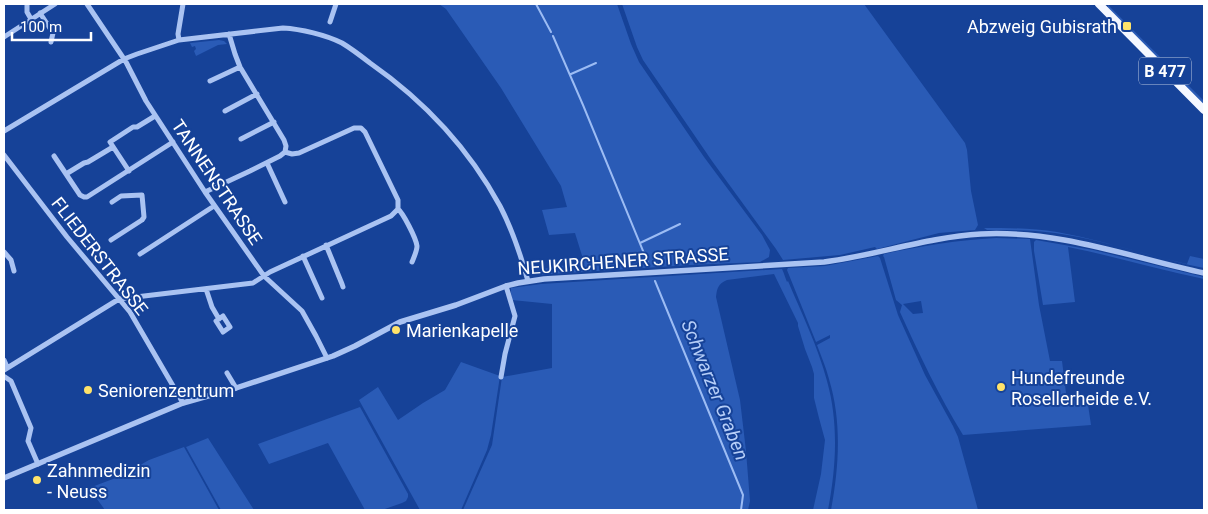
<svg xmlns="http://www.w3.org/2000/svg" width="1208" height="514" font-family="Roboto,sans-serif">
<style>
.green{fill:#2a5bb6;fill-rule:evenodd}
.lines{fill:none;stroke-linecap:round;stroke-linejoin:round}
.stream{stroke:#9cbcf4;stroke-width:2}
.minor{stroke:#aac3f2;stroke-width:5}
.tertiary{stroke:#aac3f2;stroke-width:5.5}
.primary{stroke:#f4f7ff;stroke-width:8}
.poi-dot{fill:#ffe36a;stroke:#164298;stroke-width:2}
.labels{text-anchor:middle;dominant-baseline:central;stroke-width:4;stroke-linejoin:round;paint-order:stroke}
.shield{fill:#164298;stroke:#b9c6e0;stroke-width:1}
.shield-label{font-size:16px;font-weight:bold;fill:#fff}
.poi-label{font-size:18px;fill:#fff;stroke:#164298;text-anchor:start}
.street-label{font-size:18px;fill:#fff;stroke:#164298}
.water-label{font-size:19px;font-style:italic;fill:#b6cef8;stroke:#164298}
</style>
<rect width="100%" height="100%" fill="#164298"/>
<!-- green -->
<path class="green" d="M439,4h178l14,40 8,18 65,95 58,78 8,15 -1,7 -9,5 -70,3 -154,10 1,-5 47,-8 -9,-29 -26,2 -7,-25 25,-3 -6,-21 -60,-98 -55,-79z
M622,4h242l101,139 2,7 4,41 7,34 -3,5 -36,3 -62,16 -2,-2 -35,8 -57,5 -7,-11 -64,-88 -69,-101 -6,-13z
M1108,5l96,96v6l-96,-98z
M219,40l5,1 3,3 -9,1 -22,11 -2,-5 2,-2 -1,-3 -3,1 -2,-4z
M984,228c24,0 49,0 73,4 44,8 86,22 130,32l3,-8 14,3v9c-50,-10 -98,-28 -149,-35 -22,-3 -45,-3 -68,-3z
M996,238l34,1 9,66 11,56h12l5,40 20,-3 4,27 -128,10c-24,-39 -44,-81 -63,-123l2,-7 -6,-5 -12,-43 -1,-1 1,-2c37,-8 74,-14 112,-16zM921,301l2,12 -10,1 -10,-10z
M1036,240l57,10 111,27v2c-45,-9 -90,-23 -136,-32l7,55 -32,3 -9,-54v-9z
M878,256l2,2 18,57 27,60 28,51 5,11 20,73h-147c8,-43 11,-88 -2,-131 -3,-12 -8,-23 -12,-34l13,-7v-3l-14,7 -29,-72 1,-2 37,-2z
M782,269c2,4 3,8 5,13l1,-1c14,33 30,66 39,100 12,43 9,87 1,129h-15l8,-36 4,-34 -6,-22 -5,-20v-24l-2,-7 -7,-18 -7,-23v-3l-24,-49 -47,6c-9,4 -10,8 -11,17l24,103 6,51 4,50 -2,9h-285l29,-65 10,-68 50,-9v-64l-40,-4 -1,-7v-5l30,-4z
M461,362l39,14 -9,59 -4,15 -26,60h-41l-61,-110 19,-13 20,33 25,-17 22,-13z
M360,407l48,87v3l-2,4 -4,2 -20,7h-17l-37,-67 -59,21 -11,-20z
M208,438l46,72h-33l-35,-63z
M184,447l35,63h-114l-16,-22 32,-12 28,-16z"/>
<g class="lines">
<!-- stream -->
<path class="stream" d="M536,4l15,28
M553,36l30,69 65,158
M571,74l25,-11
M640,243l40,-19
M655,281l88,214 -2,15"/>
<!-- minor -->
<path class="minor" d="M27,4v8l4,7
M87,4l39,58 20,39 59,91 59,84 38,35 14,25 11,22
M40,13l13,20 -2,9
M330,22l6,-18
M229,34l6,20 5,13 44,73 2,6 -1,6
M4,37l51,-33
M179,40l-1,-6 5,-30
M210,81l30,-14
M225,111l32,-17
M4,131l120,-72 13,-5 42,-14 104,-12c18,1 43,7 59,15 10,6 19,13 28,20 53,37 99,86 130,143 12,23 21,50 28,75
M241,139l33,-17
M4,155l63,82 63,75 53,91
M54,156l26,39 4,2h3l86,-55
M267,163l18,39
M129,171l-19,-29 23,-15h4l18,-11
M66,174l18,-11 4,-1 25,-15
M205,192l45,-21 30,-15 5,-4
M398,209c5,4 18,29 19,37 0,5 -3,11 -5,16
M111,240l31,-20 2,-3 -2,-22 -21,1 -9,6
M326,245l16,39 1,3
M4,252l7,8 3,11
M140,254l74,-48
M303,256l19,42
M206,289l6,18 7,12
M223,316l7,11 -7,5 -7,-11z
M4,360l3,7
M4,370l115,-71 134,-16 17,-11 121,-56 7,-7v-9l-33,-68 -4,-4h-7l-55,25 -7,1 -7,-2
M227,373l9,15
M5,377l6,4 20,47 -3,13 10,23
M501,377l4,-23 10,-38 -9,-30"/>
<!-- tertiary -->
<path class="tertiary" d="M4,478l179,-75 53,-15 97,-32 22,-10 45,-24 56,-17 50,-19 12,-3 26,-4 280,-17c53,-7 104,-25 157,-28 79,-4 148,23 223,39"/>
<!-- primary -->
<path class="primary" d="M1099,4l105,106"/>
</g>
<!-- markers -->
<g class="poi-dot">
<rect x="1122" y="21" width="10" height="10" rx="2.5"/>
<circle cx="396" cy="330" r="5"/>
<circle cx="1001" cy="387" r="5"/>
<circle cx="88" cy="390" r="5"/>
<circle cx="37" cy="480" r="5"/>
</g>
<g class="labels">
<!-- shield labels -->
<rect class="shield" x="1139" y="57.5" width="52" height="27" rx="4"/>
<g class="shield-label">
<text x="1165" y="71">B 477</text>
</g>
<!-- poi labels -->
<g class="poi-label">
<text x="1117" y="26" text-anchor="end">Abzweig Gubisrath</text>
<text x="406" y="330">Marienkapelle</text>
<text x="1011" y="377">Hundefreunde<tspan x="1011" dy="21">Rosellerheide e.V.</tspan></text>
<text x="98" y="390">Seniorenzentrum</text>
<text x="47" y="470">Zahnmedizin<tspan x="47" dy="21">- Neuss</tspan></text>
</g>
<!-- street labels -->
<g class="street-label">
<text transform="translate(217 182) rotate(56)">TANNENSTRASSE</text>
<text transform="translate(100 256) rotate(52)">FLIEDERSTRASSE</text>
<text transform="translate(623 261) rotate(-4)">NEUKIRCHENER STRASSE</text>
</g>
<!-- water labels -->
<g class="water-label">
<text transform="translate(715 390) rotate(68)">Schwarzer Graben</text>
</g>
</g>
<!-- border -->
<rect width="1208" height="514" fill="none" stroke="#ffffff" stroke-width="10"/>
<!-- scale -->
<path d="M12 32v8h79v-8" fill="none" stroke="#ffffff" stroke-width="2.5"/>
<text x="20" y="32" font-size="15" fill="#ffffff" stroke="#164298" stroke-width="4" paint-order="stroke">100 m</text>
</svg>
